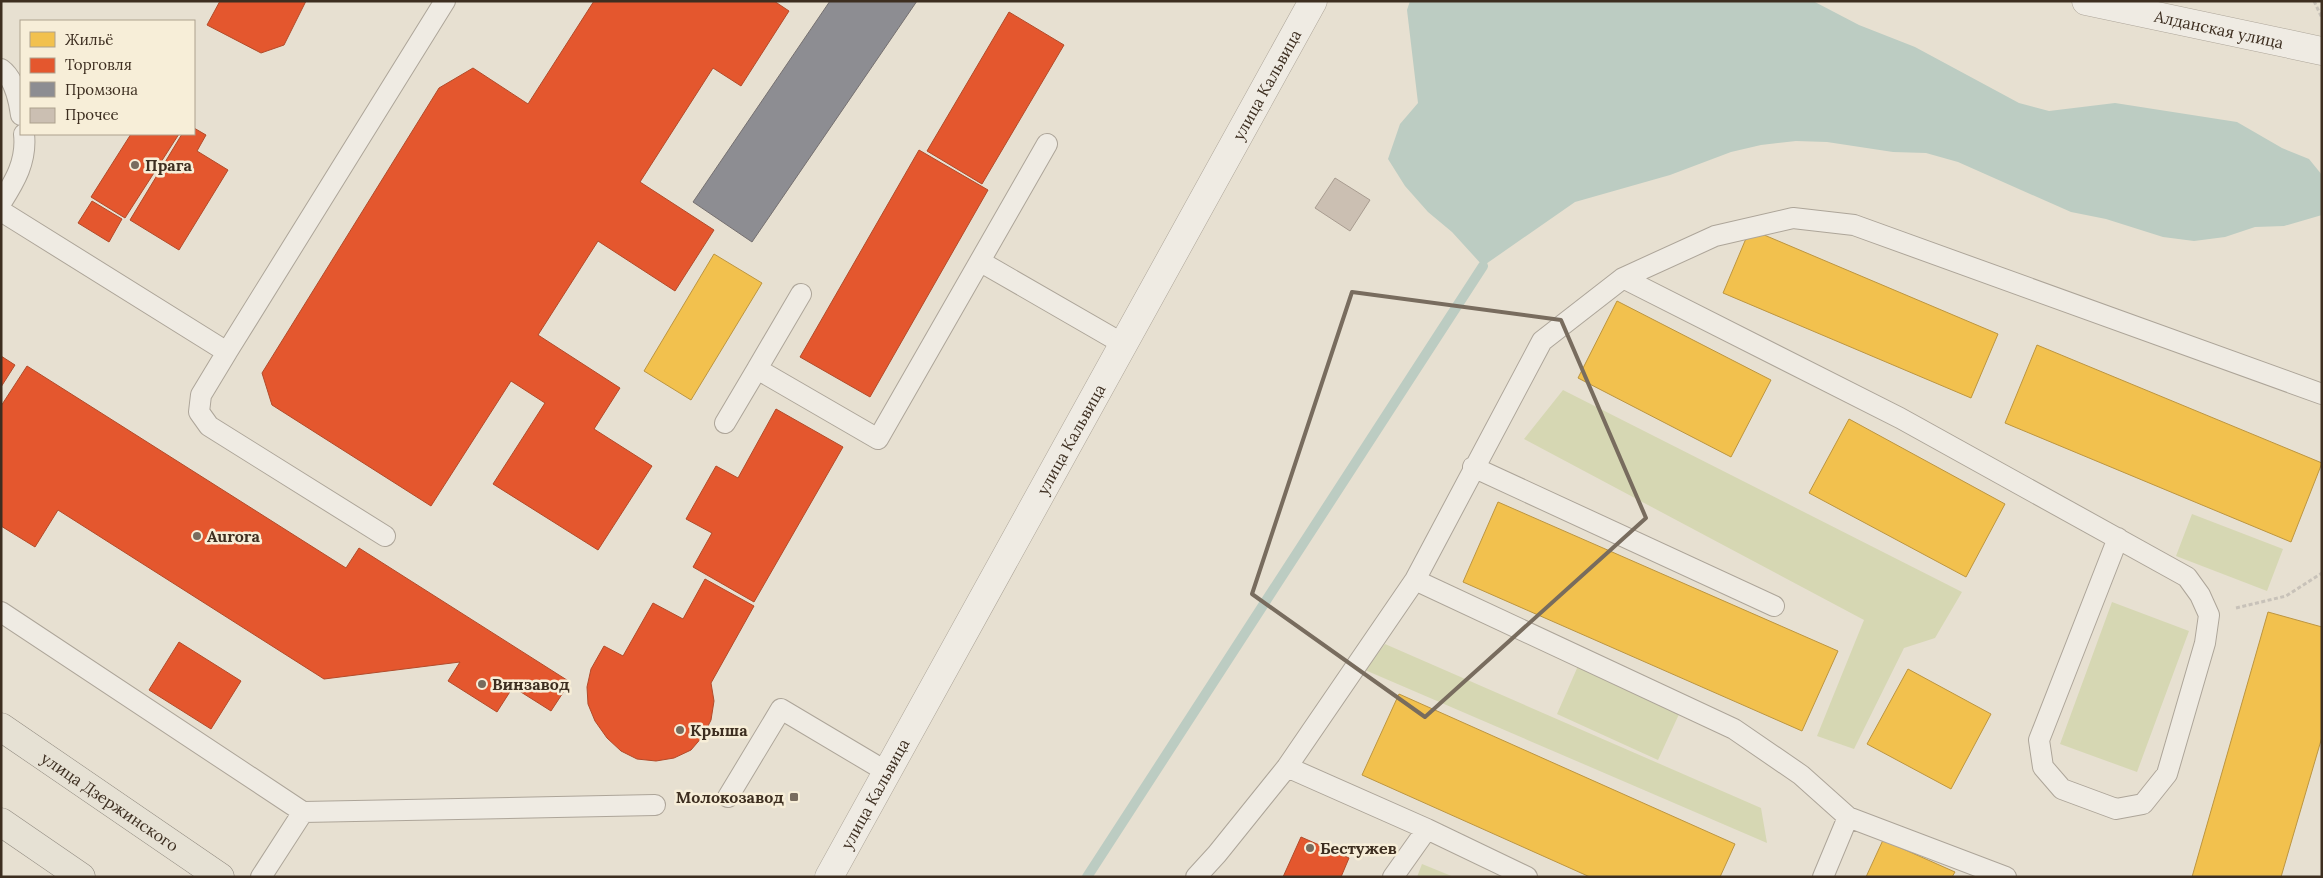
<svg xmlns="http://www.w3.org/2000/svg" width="2323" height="878" font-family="Lora,serif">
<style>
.green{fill:#d6d7b3}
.water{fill:#bcccc2}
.homes{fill:#f2c14e;stroke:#bc9540}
.shops{fill:#e4572e;stroke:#b24b2a}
.industry{fill:#8d8d92;stroke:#757070}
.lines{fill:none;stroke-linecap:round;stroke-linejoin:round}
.stream{stroke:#bcccc2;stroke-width:10}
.building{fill:#cbbfb2;stroke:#a89c90}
.service-casing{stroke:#ada599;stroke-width:22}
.minor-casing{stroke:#ada599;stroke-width:29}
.tertiary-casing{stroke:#ada599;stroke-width:29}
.primary-casing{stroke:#928b80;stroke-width:29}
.path{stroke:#c8c2b9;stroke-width:3;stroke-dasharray:4 2.5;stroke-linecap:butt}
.service{stroke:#efebe3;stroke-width:20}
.minor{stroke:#efebe3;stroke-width:28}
.tertiary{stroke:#efebe3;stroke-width:28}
.primary{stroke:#e6e1d4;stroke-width:28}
.marked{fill:none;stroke:#786c5e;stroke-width:4;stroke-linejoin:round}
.poi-dot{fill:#786c5e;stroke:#f7eed8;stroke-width:2}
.labels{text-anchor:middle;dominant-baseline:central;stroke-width:5;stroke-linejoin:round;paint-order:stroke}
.street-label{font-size:16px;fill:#3d2e20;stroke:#f7eed8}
.poi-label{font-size:16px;font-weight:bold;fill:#3d2e20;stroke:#f7eed8;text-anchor:start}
</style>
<rect width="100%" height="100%" fill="#e7e0d1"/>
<!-- green -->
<path class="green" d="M1563,390l399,202 -27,46 -31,10 -50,101 -37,-13 47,-116 -340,-181z
M2192,514l91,35 -16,42 -91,-35z
M2112,602l77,29 -52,141 -77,-28z
M1385,644l376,164 6,35 -402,-173z
M1578,666l102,46 -22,48 -101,-46z
M1422,864l32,13h-37z"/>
<!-- water -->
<path class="water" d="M1410,1h403l46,24 56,22 104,56 30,8 66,-8 122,19 45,26 27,11 13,16v40l-38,11 -29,1 -30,10 -31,4 -31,-4 -57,-18 -35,-7 -113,-50 -32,-9 -33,-1 -66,-10 -31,-1 -35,4 -30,7 -61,23 -95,27 -92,64 -31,-34 -24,-20 -23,-26 -17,-27 12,-35 18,-21 -11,-93z"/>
<!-- homes -->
<path class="homes" d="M1750,229l248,105 -27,64 -248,-105z
M714,254l48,29 -71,117 -47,-29z
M1617,301l154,79 -40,77 -153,-79z
M2037,345l285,118 -31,79 -286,-119z
M1849,419l156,85 -39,73 -157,-84z
M1498,502l340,149 -36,80 -339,-149z
M2268,612l54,15v110l-41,140h-89z
M1908,669l83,45 -40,75 -84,-45z
M1399,694l336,150 -15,33h-130l-228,-102z
M1883,840l72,32 -3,5h-86z"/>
<!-- shops -->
<path class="shops" d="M220,1h86l-22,44 -23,8 -54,-28z
M594,1h180l15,10 -48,75 -28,-18 -73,114 74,48 -39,61 -77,-50 -60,94 82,53 -26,41 58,37 -54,84 -105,-66 52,-81 -34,-22 -80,125 -159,-101 -10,-32 177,-285 34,-20 55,36z
M1009,12l55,33 -82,139 -55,-33z
M194,128l12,7 -9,16 31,19 -49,80 -49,-30 52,-86h12z
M131,134h48l-54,84 -34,-21z
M919,150l69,40 -118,207 -70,-40z
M92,201l30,18 -13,23 -31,-19z
M1,356l14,9 -14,22z
M27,366l319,202 13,-20 211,134 -19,29 -38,-24 -16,25 -49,-31 12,-19 -136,17 -266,-169 -23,37 -34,-21v-120z
M776,409l67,38 -89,155 -61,-35 19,-34 -26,-14 30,-53 22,12z
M705,579l49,27 -43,77 3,18 -3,19 -8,16 -12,14 -17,8 -18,3 -19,-2 -16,-8 -14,-13 -12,-17 -7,-17 -1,-17 4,-18 13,-23 19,10 30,-53 30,16z
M179,642l62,39 -30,48 -62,-39z
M1301,837l48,21 -8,19h-58z"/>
<!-- industry -->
<path class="industry" d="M830,1h87l-165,241 -59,-40z"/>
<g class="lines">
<!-- stream -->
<path class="stream" d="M1087,877l396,-611"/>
</g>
<!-- building -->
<path class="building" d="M1335,178l35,22 -20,31 -35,-23z"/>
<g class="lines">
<!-- service casing -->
<g class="service-casing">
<path id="service" d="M1,69c13,9 18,32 20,46
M1,203c14,-22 26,-42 23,-69
M1,211l226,141 -26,43 -2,17 10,14 176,110
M981,262l144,83
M1623,278l277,140 287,159 13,18 9,20 -4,28 -38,131 -24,30 -27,5 -54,-20 -19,-22 -4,-27 79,-202
M227,352l218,-351
M757,369l44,-75
M725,423l32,-54 121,70 169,-295
M1473,467l301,139
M1415,580l319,149 67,46 47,42
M1,612l302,200 352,-7
M1287,767l140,62 -34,48
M728,797l53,-88 106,63
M1427,829l100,48
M261,877l42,-65
M1196,877l21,-23 70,-87 128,-187 127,-239 81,-63 92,-42 78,-18 61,7 468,169
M1823,877l25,-60 158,60"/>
</g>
<!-- minor casing -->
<g class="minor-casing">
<g id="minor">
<path id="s1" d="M2086,1l236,50"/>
</g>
</g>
<!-- tertiary casing -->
<g class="tertiary-casing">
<g id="tertiary">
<path id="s2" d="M829,877l484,-876"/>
</g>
</g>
<!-- primary casing -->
<g class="primary-casing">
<g id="primary">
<path id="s3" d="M1,727l219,150"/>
<path d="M1,822l80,55"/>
</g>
</g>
<!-- path -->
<path class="path" d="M2314,1l8,17
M2236,608l50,-12 36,-23"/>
<!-- service -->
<use href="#service" class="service"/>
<!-- minor -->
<use href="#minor" class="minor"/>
<!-- tertiary -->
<use href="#tertiary" class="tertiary"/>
<!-- primary -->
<use href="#primary" class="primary"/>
</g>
<!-- marked area -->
<path class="marked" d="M1352,292l209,28 85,198 -221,199 -173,-123z"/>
<!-- markers -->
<g class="poi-dot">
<circle cx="135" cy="165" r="5"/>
<circle cx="197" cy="536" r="5"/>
<circle cx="482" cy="684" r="5"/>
<circle cx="680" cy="730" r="5"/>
<rect x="789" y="792" width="10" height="10" rx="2.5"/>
<circle cx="1310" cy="848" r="5"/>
</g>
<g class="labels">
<!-- street labels -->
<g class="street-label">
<text stroke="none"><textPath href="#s1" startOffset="136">Алданская улица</textPath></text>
<text stroke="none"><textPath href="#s2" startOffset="905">улица Кальвица</textPath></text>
<text stroke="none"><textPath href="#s2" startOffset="500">улица Кальвица</textPath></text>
<text stroke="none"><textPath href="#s2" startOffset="95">улица Кальвица</textPath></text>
<text stroke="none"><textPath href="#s3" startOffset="132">улица Дзержинского</textPath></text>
</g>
<!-- poi labels -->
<g class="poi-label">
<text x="145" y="165">Прага</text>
<text x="207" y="536">Aurora</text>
<text x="492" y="684">Винзавод</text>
<text x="690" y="730">Крыша</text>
<text x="784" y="797" text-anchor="end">Молокозавод</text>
<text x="1320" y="848">Бестужев</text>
</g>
</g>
<!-- border -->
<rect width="2323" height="878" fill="none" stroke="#3d2e20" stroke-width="5"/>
<!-- legend -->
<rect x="20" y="20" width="175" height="115" fill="#f7eed8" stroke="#ada18e"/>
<rect x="30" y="32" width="25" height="15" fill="#f2c14e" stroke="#ada18e"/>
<text x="65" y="45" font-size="15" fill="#3d2e20">Жильё</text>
<rect x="30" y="58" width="25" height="15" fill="#e4572e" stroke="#ada18e"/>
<text x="65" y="70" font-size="15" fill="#3d2e20">Торговля</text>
<rect x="30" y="82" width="25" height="15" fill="#8d8d92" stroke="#ada18e"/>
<text x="65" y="95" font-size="15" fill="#3d2e20">Промзона</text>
<rect x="30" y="108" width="25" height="15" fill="#cbbfb2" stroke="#ada18e"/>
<text x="65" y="120" font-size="15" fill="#3d2e20">Прочее</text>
</svg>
